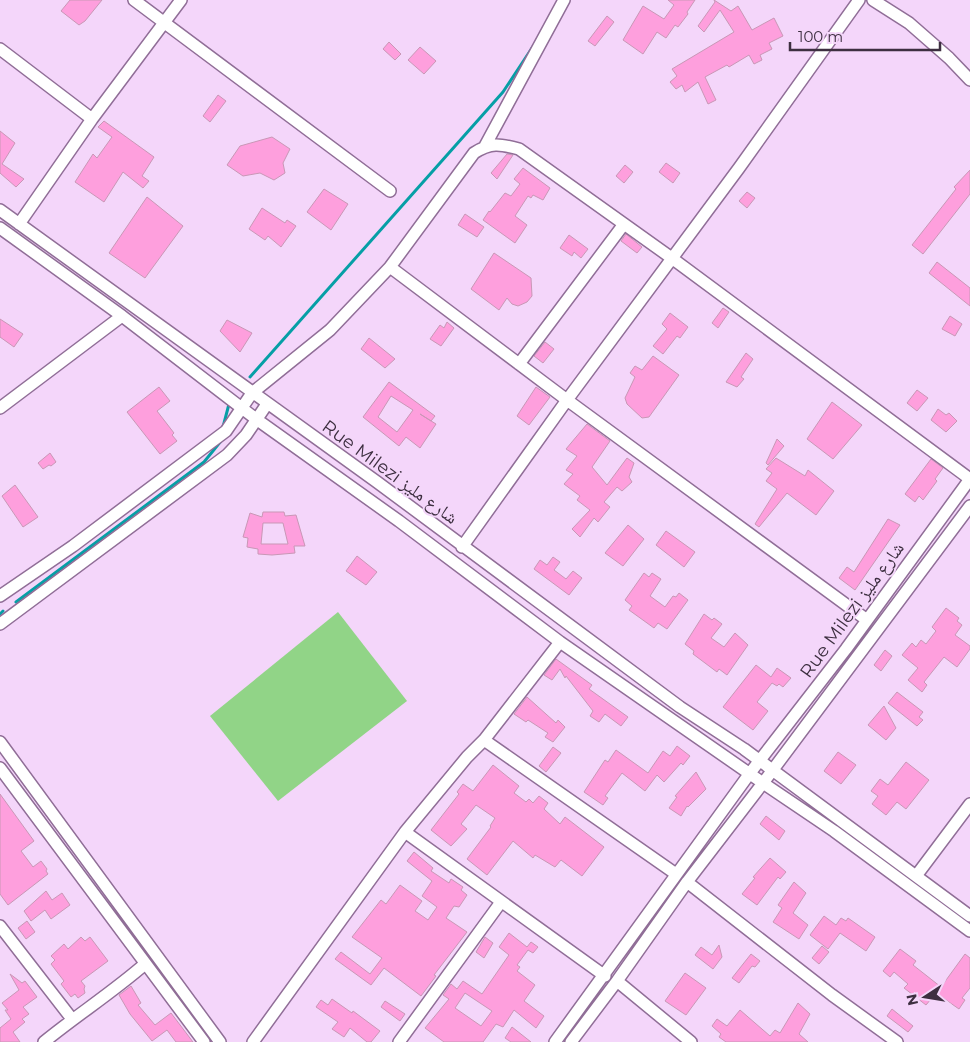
<svg xmlns="http://www.w3.org/2000/svg" width="970" height="1042" font-family="Montserrat,'Noto Naskh Arabic',sans-serif">
<style>
.green{fill:#91d487}
.lines{fill:none;stroke-linecap:round;stroke-linejoin:round}
.stream{stroke:#069fa6;stroke-width:3}
.building{fill:#fe9fdd;stroke:#c997b6;fill-rule:evenodd}
.minor-casing{stroke:#906e97;stroke-width:14}
.minor{stroke:#fff;stroke-width:11}
.labels{text-anchor:middle;dominant-baseline:central;stroke-width:4;stroke-linejoin:round;paint-order:stroke}
.street-label{font-size:18px;fill:#3d2f40;stroke:#f4d6fa}
</style>
<rect width="100%" height="100%" fill="#f4d6fa"/>
<!-- green -->
<path class="green" d="M338,612l69,89 -129,100 -68,-85z"/>
<g class="lines">
<!-- stream -->
<path class="stream" d="M250,377l253,-285 31,-47
M223,427l6,-23
M16,602l188,-140 17,-21
M0,614l3,-3"/>
</g>
<!-- building -->
<path class="building" d="M70,0h32l-17,21 -6,4 -18,-14z
M668,0h27l-8,12 1,2 -10,13 -3,-2 -9,13 -9,-6 -14,22 -20,-14 20,-34 21,13 10,-14z
M714,0l17,11 7,-5 14,24 22,-12 9,18 -14,7 3,6 -12,6 2,5 -8,4 -5,-9 -20,12 -2,-2 -22,12 11,23 -8,4 -10,-22 -13,10 -3,-7 -6,4 -6,-7 7,-6 -5,-7 62,-37 -14,-22 -16,22 -6,-6 17,-24z
M607,16l7,6 -19,24 -7,-5z
M389,42l12,12 -6,6 -12,-11z
M420,47l16,14 -12,13 -16,-14z
M218,95l8,6 -16,21 -7,-6z
M104,121l50,36 -12,19 7,5 -6,7 -20,-16 -19,30 -29,-20 18,-28 4,4 15,-21 -14,-10z
M0,131l15,12 -13,21 22,15 -8,8 -16,-14z
M272,137l18,12 -7,14 2,10 -11,7 -14,-7 -17,3 -16,-11 13,-19z
M507,154l6,1 -16,24 -6,-6z
M666,163l14,10 -7,10 -14,-11z
M625,165l8,7 -9,11 -8,-7z
M523,168l27,20 -7,12 -10,-5 -2,3 -3,-2 -13,20 12,9 -12,18 -32,-23 6,-9 1,1 15,-19 6,3 9,-12 -6,-5z
M970,170v24l-47,60 -11,-9 44,-56 -2,-2z
M324,189l24,15 -17,26 -24,-18z
M747,192l8,6 -8,10 -8,-7z
M147,197l36,29 -38,52 -36,-25z
M262,208l23,15 2,-3 9,6 -15,21 -13,-11 -3,4 -16,-11z
M465,214l19,13 -7,10 -19,-12z
M626,234l16,13 -5,6 -16,-12z
M569,235l19,14 -7,9 -7,-6 -2,4 -12,-8z
M494,253l37,25 1,18 -5,6 -9,4 -6,-2 -5,-6 -8,12 -28,-21z
M937,262l33,26v18l-41,-33z
M723,308l6,4 -11,16 -6,-5z
M670,313l18,14 -8,11 -3,-2 -14,18 -10,-8 14,-17 -5,-5z
M950,316l12,8 -7,12 -13,-7z
M0,319l23,15 -9,13 -14,-10z
M227,320l25,13 -12,19 -20,-21z
M447,322l7,6 -13,18 -11,-7 10,-14 4,3z
M369,338l26,21 -10,9 -24,-19z
M545,342l9,7 -11,14 -9,-7z
M746,353l7,6 -12,18 3,2 -7,8 -11,-5z
M653,356l26,19 -30,42 -7,1 -15,-14 -2,-6 10,-21 -5,-4 5,-7 7,4z
M389,382l46,34 -4,5 -11,-7 16,10 -16,24 -14,-11 -7,9 -36,-29zM391,396l22,14 -16,22 -19,-15z
M159,387l11,14 -13,10 17,22 -2,2 5,6 -17,13 -33,-42z
M536,387l14,10 -21,28 -12,-9z
M917,390l11,8 -11,13 -10,-8z
M832,402l30,23 -29,34 -26,-20z
M938,409l8,6 3,-2 8,8 -11,11 -15,-12z
M587,424l23,17 -18,26 15,18 20,-27 7,5 -5,14 3,5 -10,9 -5,-4 -13,15 6,5 -12,15 -4,-4 -14,19 -8,-8 18,-19 -13,-10 3,-4 -16,-12 9,-10 -7,-4 11,-14 -11,-7z
M777,439l7,7 -16,19 -2,-2z
M50,453l6,9 -5,4 -2,-1 -6,4 -5,-6z
M776,458l29,18 3,-6 26,21 -18,24 -29,-22 -28,34 -4,-3 22,-35 -11,-8 6,-8 -6,-4z
M931,459l12,9 -8,11 2,2 -14,19 -4,-4 -4,6 -10,-8z
M15,485l23,32 -15,10 -21,-31z
M263,512h21l1,4 11,-1 9,31h-11l1,7 -23,2 -14,-1v-5l-11,-2 1,-9 -5,-1 7,-24 12,4zM263,523h20l5,21h-27z
M888,519l12,6 -45,65 -16,-12 8,-11 7,5z
M628,525l16,14 -21,27 -18,-13z
M666,531l29,21 -11,15 -28,-22z
M357,556l20,16 -11,13 -20,-14z
M553,557l7,5 -6,8 12,9 7,-8 9,7 -13,17 -35,-26 6,-9 7,5z
M644,573l5,4 3,-4 9,6 -11,17 15,11 8,-11 3,1 3,-4 9,7 -21,29 -9,-6 -4,5 -25,-18 3,-4 -7,-6z
M946,608l13,10 -2,3 5,4 -7,10 15,11v3l-13,18 -13,-10 -20,25 3,3 -5,7 -14,-12 10,-12 -16,-13 10,-12 4,4 5,-7 5,4 10,-13 -4,-4z
M704,614l8,6 2,-2 8,6 -11,14 13,9 11,-14 13,12 -21,30 -8,-6 -2,3 -24,-18 1,-3 -9,-7z
M885,650l7,6 -11,15 -7,-6z
M556,659l36,26 -3,4 39,28 -7,9 -16,-12 -6,8 -9,-6 3,-5 -27,-35 -1,2 -5,-9 -8,11 -8,-5z
M756,665l15,12 6,-9 14,10 -8,9 -4,-3 -2,2 -5,-3 -15,19 11,9 -15,19 -30,-23z
M897,692l26,20 -4,5 4,3 -6,6 -29,-23z
M527,697l29,26 2,-3 7,7 -12,15 -8,-5 3,-4 -20,-13 -2,2 -12,-8z
M884,706l12,22 -10,12 -18,-15z
M677,746l13,10 -7,9 -2,-2 -17,19 -7,-7 -12,16 -23,-18 -17,23 3,2 -5,7 -19,-13 21,-32 3,2 8,-12 32,23 15,-22 7,5z
M553,747l8,6 -15,19 -7,-6z
M838,752l18,13 -15,19 -17,-13z
M906,762l23,18 -23,29 -9,-7 -11,13 -14,-11 6,-8 -7,-5 9,-12 8,6z
M493,765l26,21 -5,7 12,9 3,-3 4,4 6,-7 9,7 -4,6 16,15 5,-7 39,30 -22,29 -21,-16 -6,7 -20,-12 -2,3 -20,-17 -26,34 -20,-16 24,-32 -1,-1 5,-8 -19,-13 -15,19 6,5 -16,17 -20,-16 28,-36 -2,-2 6,-8 10,7z
M696,772l10,17 -18,18 -1,-1 -6,10 -12,-8 8,-11 -2,-1z
M0,794l34,47 -13,10 12,16 8,-6 6,8 -1,2 2,3 -40,31 -8,-11z
M766,816l19,15 -6,9 -19,-16z
M414,852l19,16 -2,3 18,12 2,-4 12,8 -2,3 6,5 -8,12 -5,-1 -8,12 21,14 -33,43 2,1 -15,20 -37,-28 -13,17 -36,-26 6,-7 29,22 12,-16 -30,-21 29,-37 5,4 14,-19 22,16 -7,10 13,9 9,-13 -15,-11 10,-15 -25,-20z
M770,858l16,14 -6,7 -2,-2 -21,28 -15,-11 13,-16 -2,-1z
M794,882l12,11 -13,20 15,12 -9,14 -26,-17 9,-14 -4,-3z
M46,891l6,9 10,-7 8,12 -19,14 -6,-9 -14,11 -7,-10z
M824,916l12,9 5,-7 5,3 2,-3 27,19 -9,14 -26,-18 -12,16 -18,-14z
M27,921l8,11 -9,7 -8,-11z
M509,933l18,14 4,-5 7,5 -5,6 -5,-3 -11,15 3,2 -3,4 18,14 -11,16 20,15 -8,12 -22,-18 -11,17 -7,-3 -13,18h-39l-19,-14 24,-29 -6,-4 8,-11 6,5 6,-8 19,13 27,-39 -10,-8zM465,993l27,18 -11,15 -26,-18z
M81,937l4,4 5,-4 18,24 -27,20 4,5 -1,3 1,4 -7,5 -3,-4 -4,3 -10,-13 3,-3 -13,-17 4,-4 -4,-4 13,-12 4,5z
M485,937l8,6 -9,15 -8,-6z
M719,945l3,12 -9,12 -18,-14 6,-8 11,8z
M822,946l7,6 -10,12 -7,-6z
M900,949l16,12 -3,4 28,22 24,-33 5,4v30l-8,10 3,2 -6,9 -23,-16 -10,12 -22,-17 4,-4 -14,-12 -4,5 -7,-6z
M751,954l9,7 -5,6 -3,-1 -13,17 -7,-5z
M685,973l21,15 -20,27 -21,-14z
M10,974l12,9 3,-2 12,16 -14,10 6,7 -7,5 3,3 -12,10 7,10h-20v-14l11,-9 -6,-9h3l-6,-7 17,-13z
M131,986l10,17 -3,2 17,20 16,-12 22,29h-17l-9,-12 -15,11 -22,-27 -11,-19z
M332,999l20,14 1,-2 27,20 -9,11h-4l-17,-14 -6,9 -12,-8 6,-7 -22,-15 5,-7 7,5z
M385,1001l20,13 -5,7 -19,-14z
M798,1003l12,11 -11,20 9,8h-82l-7,-5 2,-3 -9,-8 5,-7 10,7 13,-16 30,26 5,-6 5,3z
M892,1009l21,17 -5,6 -21,-16z
M512,1027l19,15h-20l-6,-4z"/>
<g class="lines">
<!-- minor casing -->
<g class="minor-casing">
<path id="minor" d="M134,0l256,191
M873,0l36,23 40,35 21,22
M0,49l92,70
M485,146l79,-146
M0,210l377,272 303,225 64,42 226,167
M19,224l73,-105 89,-119
M0,228l122,88 134,103 143,102 161,121 203,141 207,-277
M390,267l177,133 300,220
M519,364l105,-140
M0,408l122,-92
M462,547l105,-147 172,-232 120,-168
M0,596l73,-50 153,-115 26,-38 78,-63 60,-63 84,-114c17,-11 26,-9 45,-4l154,110 297,220
M0,624l227,-169 19,-20 21,-31
M484,740l192,134
M0,742l220,300
M0,768l204,274
M405,832l200,144
M916,876l54,-72
M687,882l145,113 65,47
M0,926l72,93
M617,981l74,61
M44,1042c33,-27 69,-50 101,-78
M253,1042l152,-210 62,-75 17,-17 76,-98
M399,1042l102,-140
M555,1042l195,-269 96,-124 124,-170
M571,1042l46,-61 70,-99 76,-99 71,48 136,100"/>
</g>
<!-- minor -->
<use href="#minor" class="minor"/>
</g>
<g class="labels">
<!-- street labels -->
<g class="street-label">
<text transform="translate(390 472) rotate(36)">Rue Milezi شارع مليز</text>
<text transform="translate(852 610) rotate(-54)">Rue Milezi شارع مليز</text>
</g>
</g>
<!-- north arrow -->
<g transform="translate(925 997) rotate(258)" stroke="#f4d6fa" stroke-width="4" paint-order="stroke">
<path d="M0-4L9 19L0 12L-9 19Z" fill="#3d2f40"/>
<text y="-8" font-size="14" font-weight="bold" text-anchor="middle" fill="#3d2f40">N</text>
</g>
<!-- scale -->
<path d="M790 42v8h150v-8" fill="none" stroke="#3d2f40" stroke-width="2.5"/>
<text x="798" y="42" font-size="15" fill="#3d2f40" stroke="#f4d6fa" stroke-width="4" paint-order="stroke">100 m</text>
</svg>
